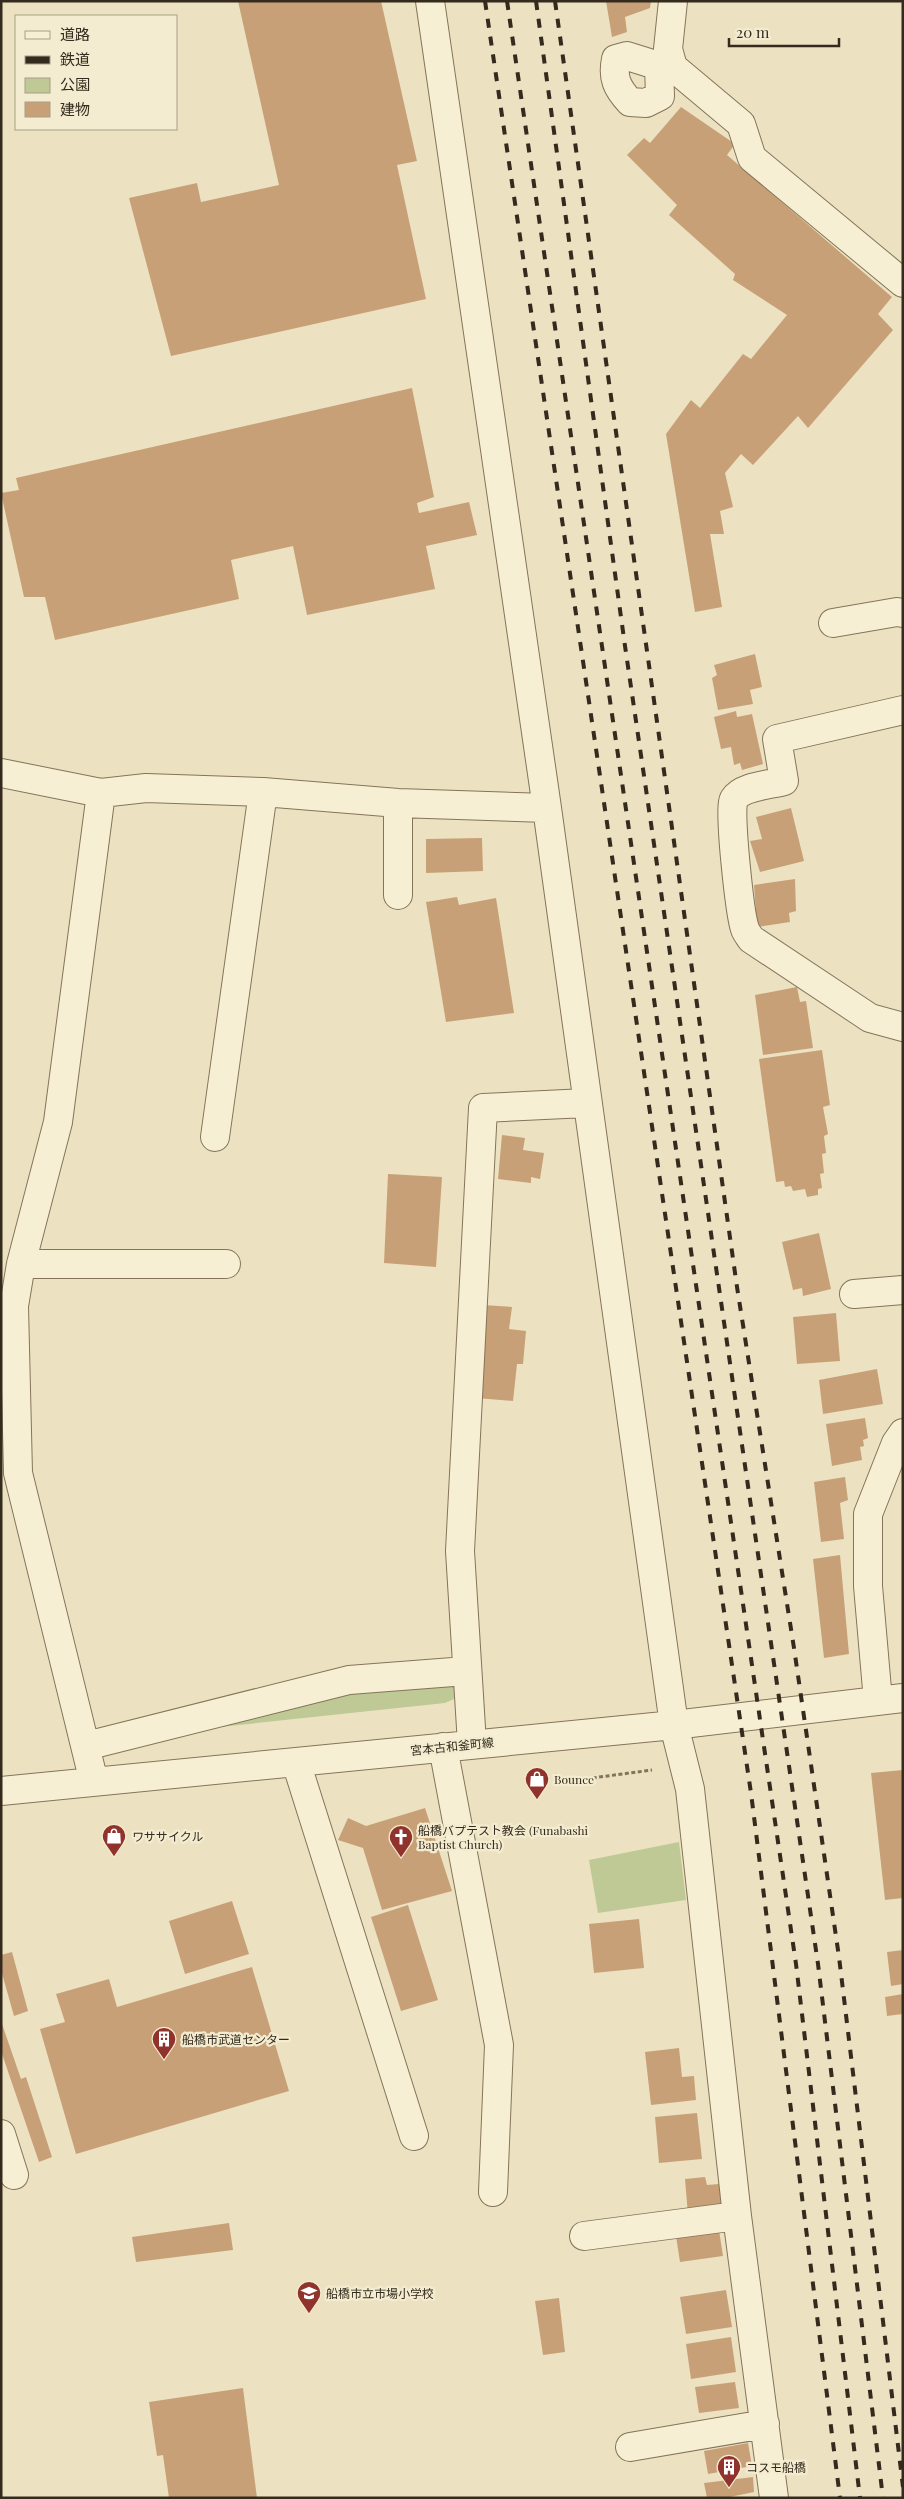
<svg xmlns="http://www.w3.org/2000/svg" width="904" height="2499" font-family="'Playfair Display','Noto Sans JP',serif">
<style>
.green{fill:#bfc996}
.building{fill:#c8a078}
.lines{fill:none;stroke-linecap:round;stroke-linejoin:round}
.minor-casing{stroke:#847459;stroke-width:30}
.path{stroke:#847459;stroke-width:3;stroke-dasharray:4 2.5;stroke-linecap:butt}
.minor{stroke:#f7efd4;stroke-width:28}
.rail{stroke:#342a1d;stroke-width:4;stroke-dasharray:9 9;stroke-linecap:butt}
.labels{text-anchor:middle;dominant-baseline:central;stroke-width:4.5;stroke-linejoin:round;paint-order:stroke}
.street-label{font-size:12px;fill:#342a1d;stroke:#f3ecd0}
.poi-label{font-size:12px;fill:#342a1d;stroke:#f3ecd0;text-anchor:start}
</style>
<rect width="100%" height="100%" fill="#ece2c1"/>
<!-- green -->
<path class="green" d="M454,1685l2,4 -2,10 -9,4 -244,26 148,-35z
M679,1842l7,58 -88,13 -9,-53z"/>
<!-- building -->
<path class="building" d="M238,1h143l36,160 -20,4 29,134 -255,57 -42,-158 68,-15 4,19 78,-17z
M606,1h45l-1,7 -25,9 2,15 -15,5z
M681,107l54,37 -8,11 165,142 -14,17 15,16 -85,98 -10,-12 -45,49 -12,-11 -16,19 8,34 -13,4 4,23h-14l12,73 -27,5 -29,-178 25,-34 9,8 43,-54 8,5 36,-44 -54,-35 2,-6 -66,-59 8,-10 -50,-50 17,-17 6,5z
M412,388l22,109 -17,6 2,10 50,-11 8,33 -51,11 9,43 -128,26 -14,-69 -62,14 8,39 -184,41 -10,-43h-21l-23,-104 18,-3 -3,-12z
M755,654l7,33 -12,3 3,14 -35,6 -6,-32 5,-3 -3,-10z
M736,711l1,6 15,-3 11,50 -21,6 -2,-7 -6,2 -3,-18 -10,2 -7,-32z
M791,808l13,53 -44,11 -10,-31 12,-2 -6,-22z
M482,838l1,33 -57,2v-34z
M795,879l1,32 -7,2 1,9 -33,5 -3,-42z
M457,897l2,8 37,-7 18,115 -68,9 -20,-120z
M797,987l3,15 6,-1 7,47 -50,7 -8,-60z
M822,1050l8,55 -7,2 5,27 -4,2 2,17 -4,1 2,19 -4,1 2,14 -4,1v6l-11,2 -2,-8 -12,2 -2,-5 -6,1 -1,-6 -8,1 -17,-123z
M502,1135l23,3 -2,12 21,3 -4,26 -9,-2v6l-33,-4z
M388,1174l54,3 -6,90 -52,-4z
M819,1233l12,56 -28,7 -1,-8 -9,2 -11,-48z
M483,1305l29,2 -3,22 17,2 -3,33h-6l-4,37 -37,-3z
M836,1313l4,48 -43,3 -4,-47z
M877,1369l6,35 -60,10 -4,-34z
M865,1418l3,20 -5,2 1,6 -4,1 2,13 -30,6 -6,-42z
M845,1477l3,23 -8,3 4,36 -23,3 -7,-60z
M840,1555l9,99 -25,4 -11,-99z
M903,1770v128l-18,2 -14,-127z
M425,1808l27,83 -70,19 -19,-62 -25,-8 10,-22 18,8z
M232,1901l17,53 -64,20 -16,-53z
M408,1905l30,95 -37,11 -30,-94z
M639,1919l5,49 -50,5 -5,-49z
M903,1950v34l-12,2 -4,-34z
M12,1952l16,59 -14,5 -13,-46v-15z
M252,1967l37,124 -213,63 -36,-125 25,-7 -9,-28 53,-15 8,28z
M903,1994v20l-16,2 -2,-19z
M1,2021l20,58 5,-2 26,80 -13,5 -38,-111z
M679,2048l3,29 12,-1 2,24 -45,5 -6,-53z
M697,2113l5,46 -43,4 -4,-46z
M705,2177l2,8 12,-1 3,28 -34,3 -3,-36z
M229,2223l4,27 -97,12 -4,-25z
M719,2230l4,26 -43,6 -4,-26z
M726,2290l6,37 -46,7 -6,-37z
M559,2298l6,54 -22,3 -8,-54z
M731,2337l5,35 -45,7 -5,-35z
M735,2382l4,26 -40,5 -4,-26z
M243,2388l14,110h-88l-6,-43 -6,1 -8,-54z
M748,2443l4,23 -44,8 -4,-23z
M753,2477l1,15 -29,6h-18l-3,-15z"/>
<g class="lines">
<!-- minor casing -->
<g class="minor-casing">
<path id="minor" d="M430,1l117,807 127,917 16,64 47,427 37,282
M673,1l-5,48 5,18 68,57 11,34 151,125
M659,66l-32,-10 -11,3c-4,19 1,29 14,43l16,1 14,-7 -1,-30 14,1
M833,623l64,-11 6,1
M903,710l-126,29 7,42c-14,4 -42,5 -50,18 -6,8 6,116 11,130 1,3 4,7 6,10l119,79 33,9
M1,773l100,20 45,-5 117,4 135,11 149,5
M398,895v-92
M215,1137l48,-345
M21,1264h205
M854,1294l49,-4
M878,1701l-10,-115v-72l28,-71 7,-10
M472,1744l-12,-193 23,-443 103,-5
M86,1746l263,-66 117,-9
M443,1747l56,298 -6,147
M296,1762l118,374
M94,1782l-76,-309 -4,-167 7,-42 37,-142 43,-329
M1,1791l673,-66 229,-27
M1,2134l13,41
M584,2236l153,-20
M630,2447l135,-23"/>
</g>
<!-- path -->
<path class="path" d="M555,1775l15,6 82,-11"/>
<!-- minor -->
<use href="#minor" class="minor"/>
<!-- rail -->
<path class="rail" d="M485,1l266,1792 89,705
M507,1l289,1963 64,534
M536,1l89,645 193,1318 65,534
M555,1l182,1286 57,361 45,309 64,530"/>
</g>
<!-- icons -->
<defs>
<g id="shop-pin" transform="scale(1.25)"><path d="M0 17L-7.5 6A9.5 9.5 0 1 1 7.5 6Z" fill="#90332c" stroke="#f3ecd0"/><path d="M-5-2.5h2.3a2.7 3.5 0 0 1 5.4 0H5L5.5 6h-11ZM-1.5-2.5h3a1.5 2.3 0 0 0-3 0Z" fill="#fff"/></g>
<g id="church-pin" transform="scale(1.25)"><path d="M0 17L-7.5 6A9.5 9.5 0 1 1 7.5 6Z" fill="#90332c" stroke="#f3ecd0"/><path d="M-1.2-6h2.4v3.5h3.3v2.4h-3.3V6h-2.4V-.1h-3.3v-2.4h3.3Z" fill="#fff"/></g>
<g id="building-pin" transform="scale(1.25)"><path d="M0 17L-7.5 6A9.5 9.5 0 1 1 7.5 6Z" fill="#90332c" stroke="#f3ecd0"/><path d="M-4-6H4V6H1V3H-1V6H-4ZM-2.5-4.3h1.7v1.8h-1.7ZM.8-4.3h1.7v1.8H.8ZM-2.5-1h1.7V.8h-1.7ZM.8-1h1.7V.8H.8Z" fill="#fff"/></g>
<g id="school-pin" transform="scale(1.25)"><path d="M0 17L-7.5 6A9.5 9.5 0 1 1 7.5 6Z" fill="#90332c" stroke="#f3ecd0"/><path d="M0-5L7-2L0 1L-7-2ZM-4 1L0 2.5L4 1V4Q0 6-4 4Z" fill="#fff"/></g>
</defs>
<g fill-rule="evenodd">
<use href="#shop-pin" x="537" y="1779"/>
<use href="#shop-pin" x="114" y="1836"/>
<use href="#church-pin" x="401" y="1837"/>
<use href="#building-pin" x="164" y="2039"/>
<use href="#school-pin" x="309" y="2293"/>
<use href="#building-pin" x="729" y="2467"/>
</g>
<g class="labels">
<!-- street labels -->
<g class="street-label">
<text transform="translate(452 1746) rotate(-6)">宮本古和釜町線</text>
</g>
<!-- poi labels -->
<g class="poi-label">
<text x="554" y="1779">Bounce</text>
<text x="418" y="1830">船橋バプテスト教会 (Funabashi<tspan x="418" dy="14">Baptist Church)</tspan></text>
<text x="132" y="1836">ワササイクル</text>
<text x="182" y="2039">船橋市武道センター</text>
<text x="326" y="2293">船橋市立市場小学校</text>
<text x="746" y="2467">コスモ船橋</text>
</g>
</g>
<!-- border -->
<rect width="904" height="2499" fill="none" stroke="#342a1d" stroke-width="5"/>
<!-- legend -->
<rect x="15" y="15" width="162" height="115" fill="#f3ecd0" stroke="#a79e88"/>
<rect x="25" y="31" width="25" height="8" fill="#f7efd4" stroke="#a79e88"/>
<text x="60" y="40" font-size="15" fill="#342a1d">道路</text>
<rect x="25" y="56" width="25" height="8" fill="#342a1d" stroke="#a79e88"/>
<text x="60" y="65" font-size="15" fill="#342a1d">鉄道</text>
<rect x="25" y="78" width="25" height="15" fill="#bfc996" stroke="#a79e88"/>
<text x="60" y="90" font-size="15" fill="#342a1d">公園</text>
<rect x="25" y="102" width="25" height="15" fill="#c8a078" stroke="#a79e88"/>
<text x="60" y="115" font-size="15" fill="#342a1d">建物</text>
<!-- scale -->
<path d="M729 38v8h110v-8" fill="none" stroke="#342a1d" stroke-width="2.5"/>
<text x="736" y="38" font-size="15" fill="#342a1d" stroke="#f3ecd0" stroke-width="4" paint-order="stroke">20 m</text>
</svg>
